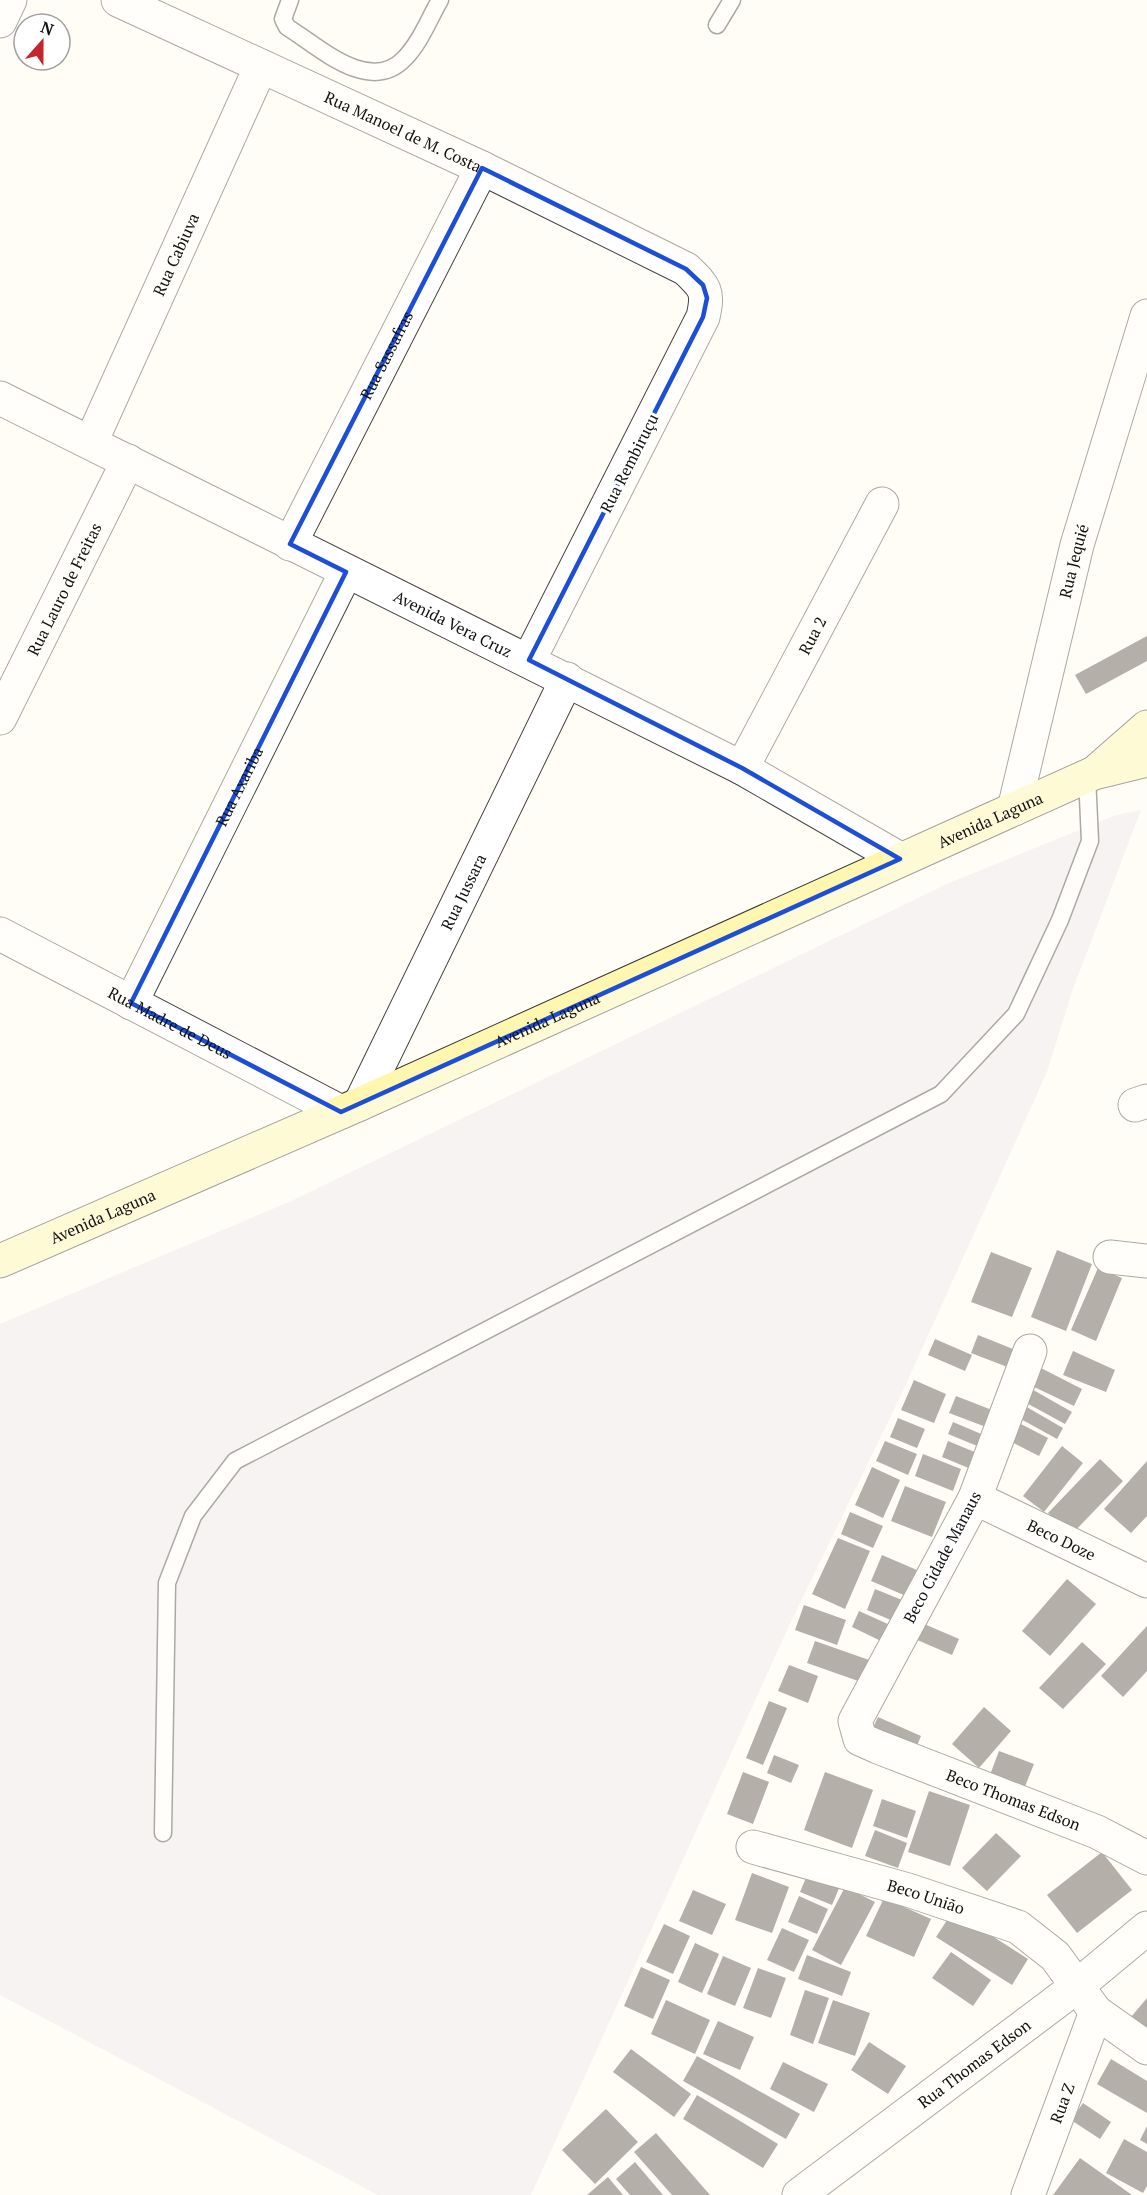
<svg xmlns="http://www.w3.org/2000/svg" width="1147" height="2195" font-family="'PT Serif',serif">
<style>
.industrial{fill:#eee6ef}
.building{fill:#5a524d}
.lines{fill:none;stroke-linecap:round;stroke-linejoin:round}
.lane-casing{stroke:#444;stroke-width:19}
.street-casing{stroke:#444;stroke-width:35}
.secondary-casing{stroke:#333;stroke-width:35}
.lane{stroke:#fff;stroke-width:16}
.street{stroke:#fff;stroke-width:33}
.secondary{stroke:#fff6b0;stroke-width:33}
.marked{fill:none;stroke:#1d4ed8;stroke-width:4.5;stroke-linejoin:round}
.labels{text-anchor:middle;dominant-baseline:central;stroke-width:6;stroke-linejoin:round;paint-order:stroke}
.street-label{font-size:16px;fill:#111;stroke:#fff}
</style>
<rect width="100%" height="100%" fill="#fffdf5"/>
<!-- industrial -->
<path class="industrial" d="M1141,810l-68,179 -26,83 -145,321 -114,235 -257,567h-153l-378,-200v-671l289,-122 660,-319 167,-68z"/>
<!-- building -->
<path class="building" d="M1147,636v25l-61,33 -11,-19z
M1057,1250l35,14 -26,67 -35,-14z
M991,1252l41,16 -20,49 -41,-15z
M1098,1268l24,10 -26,63 -25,-11z
M978,1335l40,16 -8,17 -39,-15z
M935,1339l37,16 -7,16 -37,-16z
M1073,1351l42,19 -9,22 -43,-17z
M1039,1367l43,22 -8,17 -44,-21z
M914,1380l32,14 -12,29 -33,-13z
M1028,1387l44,25 -7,12 -44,-24z
M956,1396l36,14 -6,17 -37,-14z
M1025,1406l38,22 -6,11 -38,-21z
M898,1418l27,11 -8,19 -27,-11z
M1011,1419l37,19 -9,18 -37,-19z
M953,1422l33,14 -4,12 -34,-14z
M885,1441l32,13 -9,21 -32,-14z
M948,1441l29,12 -6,16 -29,-12z
M1062,1446l21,17 -39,49 -21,-16z
M923,1454l38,15 -8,22 -38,-15z
M1100,1459l23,22 -52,54 -23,-22z
M1147,1461v55l-16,17 -27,-24z
M872,1467l28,13 -17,38 -28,-13z
M905,1486l41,16 -14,35 -41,-16z
M850,1512l33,14 -10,22 -32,-14z
M838,1538l32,13 -25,58 -33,-15z
M882,1555l35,15 -11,26 -35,-15z
M1067,1579l29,25 -46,52 -28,-25z
M875,1589l32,13 -9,21 -31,-13z
M804,1605l42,15 -9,25 -42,-15z
M859,1611l31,14 -7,17 -31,-15z
M922,1623l37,16 -7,16 -37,-16z
M1147,1626v45l-24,26 -22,-21z
M815,1641l54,19 -8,22 -54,-19z
M1082,1642l24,22 -43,45 -24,-21z
M789,1665l29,11 -10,27 -30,-12z
M769,1701l18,7 -24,57 -17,-7z
M984,1707l27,24 -32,37 -27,-24z
M878,1717l43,19 -7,17 -44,-19z
M999,1751l35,13 -12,30 -34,-14z
M774,1755l25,10 -8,18 -24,-10z
M743,1772l26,10 -16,42 -26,-10z
M825,1772l48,18 -21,58 -48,-18z
M929,1791l41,14 -20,61 -42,-14z
M882,1799l34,12 -9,27 -34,-12z
M875,1830l32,13 -9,25 -33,-12z
M996,1833l25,23 -34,35 -25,-23z
M1102,1852l30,38 -55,43 -30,-38z
M752,1873l37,14 -17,46 -37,-13z
M808,1873l32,13 -8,19 -32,-13z
M845,1887l30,15 -34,63 -29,-15z
M693,1890l33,14 -14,31 -33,-14z
M799,1896l29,13 -11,25 -29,-12z
M884,1898l47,21 -17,38 -48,-21z
M953,1911l75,48 -16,26 -76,-48z
M664,1924l26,12 -17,38 -27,-12z
M782,1928l27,12 -15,32 -27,-12z
M695,1943l24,11 -17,39 -24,-11z
M951,1952l40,28 -18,26 -41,-28z
M807,1955l44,17 -9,24 -44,-17z
M723,1956l28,12 -16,38 -28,-12z
M641,1967l29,13 -17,39 -29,-13z
M758,1968l28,10 -15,40 -28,-10z
M805,1990l24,8 -16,46 -23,-9z
M1147,1998v33l-16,-14z
M666,2000l44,20 -15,34 -44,-20z
M833,2000l37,13 -15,43 -37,-13z
M718,2021l36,16 -14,33 -37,-16z
M869,2042l37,24 -18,28 -37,-24z
M631,2049l60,45 -17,23 -61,-45z
M697,2056l103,58 -14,25 -103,-58z
M1111,2059l36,22v32l-50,-29z
M783,2062l45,22 -14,28 -44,-23z
M697,2095l81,49 -15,24 -80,-49z
M1083,2103l28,19 -11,17 -29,-19z
M606,2109l32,33 -43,42 -33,-34z
M1147,2126v18l-7,-4z
M656,2133l54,62h-38l-38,-43z
M1124,2139l23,13v34l-4,7 -37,-20z
M1080,2158l52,37h-79z
M635,2162l28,33h-33l-14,-16z
M608,2177l15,18h-36z"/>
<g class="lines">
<!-- lane casing -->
<g class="lane-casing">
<path id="lane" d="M290,0l-7,19 4,8c31,19 82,68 117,32 16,-16 25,-40 36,-59
M717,25l15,-25
M163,1833l4,-250 26,-67 42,-55 706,-367 75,-80 44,-94 30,-79 -3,-65"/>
</g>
<!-- street casing -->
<g class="street-casing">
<g id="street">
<path id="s1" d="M118,0l364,168 204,101c19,18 23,22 17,48l-174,343"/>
<path d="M0,21l10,-21"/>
<path id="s2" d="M0,398l742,370 158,91"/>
<path id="s3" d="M91,442l170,-376"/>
<path id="s4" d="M290,544l192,-376"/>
<path id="s5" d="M0,718l128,-257"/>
<path id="s6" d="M742,768l140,-264"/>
<path id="s7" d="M1014,809l63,-264 70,-229"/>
<path id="s8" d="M0,934l341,178"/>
<path id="s9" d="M131,1003l215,-431"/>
<path id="s10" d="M360,1104l207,-425"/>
<path d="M1135,1105l12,-4"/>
<path d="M1110,1257l37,4"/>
<path id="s11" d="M1030,1351l-55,147 -120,223 5,18 18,8 219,85 50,26"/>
<path id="s12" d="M975,1498l172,83"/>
<path id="s13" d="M753,1847l155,43 110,37 37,29 41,56 51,36"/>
<path id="s14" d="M799,2195l277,-208 71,-59"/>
<path id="s15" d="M1028,2195l68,-183"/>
</g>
</g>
<!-- secondary casing -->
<g class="secondary-casing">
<g id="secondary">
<path d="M1099,769l48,-42"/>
<path id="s16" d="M0,1261l360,-157 734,-331 53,-13"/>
</g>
</g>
<!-- lane -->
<use href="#lane" class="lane"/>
<!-- street -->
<use href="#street" class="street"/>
<!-- secondary -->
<use href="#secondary" class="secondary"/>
</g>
<!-- marked area -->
<path d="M0 0H1147V2195H0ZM482,168l204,101 17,16 4,13 -4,19 -174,343 213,108 158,91 -559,253 -210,-109 215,-431 -56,-28z" fill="#fffdf5" fill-opacity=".55" fill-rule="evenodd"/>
<path class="marked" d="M482,168l204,101 17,16 4,13 -4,19 -174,343 213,108 158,91 -559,253 -210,-109 215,-431 -56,-28z"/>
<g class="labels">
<!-- street labels -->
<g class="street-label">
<text stroke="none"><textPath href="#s1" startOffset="314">Rua Manoel de M. Costa</textPath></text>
<text stroke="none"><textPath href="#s3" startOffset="206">Rua Cabiuva</textPath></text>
<text stroke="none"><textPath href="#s4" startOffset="212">Rua Sassafras</textPath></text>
<text transform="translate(629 463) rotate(-63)">Rua Rembiruçu</text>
<text stroke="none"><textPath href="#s7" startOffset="255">Rua Jequié</textPath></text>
<text stroke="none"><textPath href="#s5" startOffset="144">Rua Lauro de Freitas</textPath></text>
<text stroke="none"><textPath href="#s2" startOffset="506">Avenida Vera Cruz</textPath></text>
<text stroke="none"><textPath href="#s6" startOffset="150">Rua 2</textPath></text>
<text stroke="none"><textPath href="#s9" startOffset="242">Rua Axariba</textPath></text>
<text stroke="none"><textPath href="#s16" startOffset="1084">Avenida Laguna</textPath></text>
<text stroke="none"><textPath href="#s10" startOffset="236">Rua Jussara</textPath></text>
<text stroke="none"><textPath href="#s16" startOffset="598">Avenida Laguna</textPath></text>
<text stroke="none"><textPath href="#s8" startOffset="192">Rua Madre de Deus</textPath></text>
<text stroke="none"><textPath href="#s16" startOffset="112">Avenida Laguna</textPath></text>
<text stroke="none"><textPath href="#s12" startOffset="96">Beco Doze</textPath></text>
<text transform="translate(942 1557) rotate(-62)">Beco Cidade Manaus</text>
<text stroke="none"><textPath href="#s11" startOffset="594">Beco Thomas Edson</textPath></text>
<text stroke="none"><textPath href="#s13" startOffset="180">Beco União</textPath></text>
<text stroke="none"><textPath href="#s14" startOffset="219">Rua Thomas Edson</textPath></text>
<text stroke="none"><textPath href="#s15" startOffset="98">Rua Z</textPath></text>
</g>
</g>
<!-- north arrow -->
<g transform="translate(42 42) rotate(21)"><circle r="28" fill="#ffffff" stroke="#a0a0a0" stroke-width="1.5"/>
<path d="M0-4.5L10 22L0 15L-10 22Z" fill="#c4262e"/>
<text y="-9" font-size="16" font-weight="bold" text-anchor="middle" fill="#111111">N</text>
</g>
</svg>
